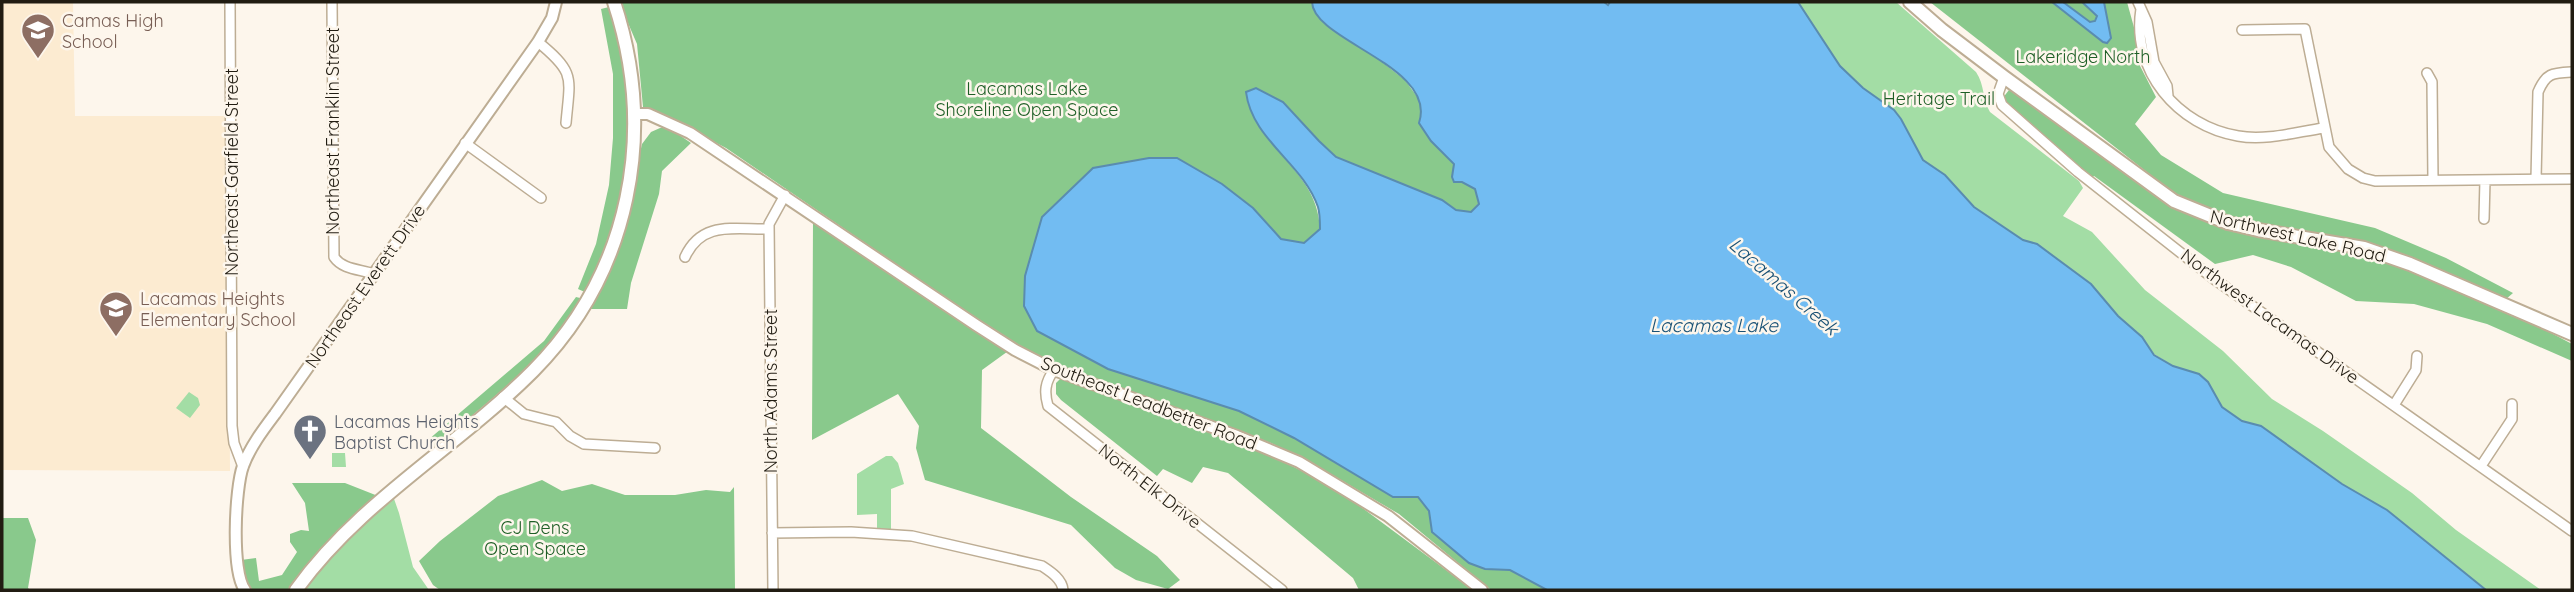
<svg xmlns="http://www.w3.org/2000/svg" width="2574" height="592" font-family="Quicksand,sans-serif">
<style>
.built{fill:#fcebd1}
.green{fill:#a3dda5}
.forest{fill:#89c98c}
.water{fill:#72bcf2;stroke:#5a8caf;stroke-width:2}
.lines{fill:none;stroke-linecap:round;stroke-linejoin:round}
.minor-casing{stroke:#bdad94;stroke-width:12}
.tertiary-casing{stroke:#bdad94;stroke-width:14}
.secondary-casing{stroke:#bdad94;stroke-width:16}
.minor{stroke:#fff;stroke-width:9}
.tertiary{stroke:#fff;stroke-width:10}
.secondary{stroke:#fff;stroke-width:12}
.labels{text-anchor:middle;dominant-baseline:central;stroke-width:5;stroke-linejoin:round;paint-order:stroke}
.education-label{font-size:18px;fill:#785e54;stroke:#fdf6ec;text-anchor:start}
.park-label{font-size:18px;fill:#1e5f26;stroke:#fdf6ec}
.street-label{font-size:18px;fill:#211c12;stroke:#fdf6ec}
.worship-label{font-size:18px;fill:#5b616d;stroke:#fdf6ec;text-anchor:start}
.water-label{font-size:19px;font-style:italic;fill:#195175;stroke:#fdf6ec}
</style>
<rect width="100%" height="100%" fill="#fdf6ec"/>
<!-- built -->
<path class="built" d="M73,2l2,114h153l2,355 -228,-1v-467z"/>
<!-- green -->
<path class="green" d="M1798,2h98l80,70c9,13 6,27 14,40l89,69 4,7 -20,28 29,16 53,58 78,61 49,48 51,32 89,62 44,37 85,60h-55l-99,-80 -45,-26 -81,-58 -19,-5 -20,-14 -14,-25 -9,-8 -26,-8 -19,-12 -12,-17 -24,-21 -28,-32 -53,-40 -14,-4 -49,-33 -29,-32 -22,-15 -22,-42 -7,-8 -31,-22 -23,-22z
M189,392l9,6 2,7 -10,13 -14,-10z
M332,453h13l1,14h-14z
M886,456h6l6,7 6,21 -13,5v46l-14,-1v-20l-20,1v-41z
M393,496l6,17 14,54 16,23h-124c25,-36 55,-65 88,-94z"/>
<!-- forest -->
<path class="forest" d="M619,2h693v5l93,73 16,22 1,14 9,25 23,23 -2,13 23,12 4,14 -8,9 -15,-2 -14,-10 -106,-43 -17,-16 -37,14c21,25 36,41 38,74l-16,14 -23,-4 -28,-31 -216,123 71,38 131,42 55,27 99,59h25l11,14 4,22 52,36 25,1 37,20h-56l-92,-76 -82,-48 -46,-23 -174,-61 -57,-25 -80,-45 -16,-15 -218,-149 -67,-35 -16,-6 -6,-63z
M1930,2h197l8,29 4,33 17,33 -21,27 26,31 62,38 152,35 71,30 67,35 -8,7 -134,-54 -111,-22 -42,-11 -38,-15z
M609,7l19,75 1,37 -9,90 -12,38 -21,46 -9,-4 18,-45 13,-59 4,-47v-64l-12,-65z
M2009,90l7,2 136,99 42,25 45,13 111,17 149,59 73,39v17l-85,-37 -73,-20 -58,-3 -65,-34 -38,-12 -38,9 -121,-88 -5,4 -87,-81z
M660,128h9l22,15 -29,28 -3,23 -28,89 -4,26h-39l38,-96 16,-69 9,-12z
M813,221l198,128 -29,21 -1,58 90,69 86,59 23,24 -12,9 -32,-9 -21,-12 -44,-43 -146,-45 -9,-32 3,-22 -21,-32 -86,46z
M576,297l8,2c-38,63 -96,100 -148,148l-8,-7 116,-99z
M1063,376l163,59 104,49 143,106h-114l-6,-12 -125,-105 -25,-6 -11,16 -29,-14 -6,7 -96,-76 -5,-6v-11z
M542,480l20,11 30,-7 33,11h50l31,-5 24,2 4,-5 1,103h-295l-7,-5 -14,-24 21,-20 58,-45z
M292,483h53l33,13 -86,94h-39l-5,-2 -7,-28 15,-2 3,23 23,-6 15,-23 -7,-10v-8l11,-4 8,1 -4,-28z
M2,518h26l8,22 -8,48 2,2h-28z"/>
<!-- water -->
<path class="water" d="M1312,2h292l4,3 2,-3h188l42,64 23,22 31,22 7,9 22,41 22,15 29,32 49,33 14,4 54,40 27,32 24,21 12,18 19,11 26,8 9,8 14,25 20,14 19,5 81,58 45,26 99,80h-939l-37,-20 -25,-1 -16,-6 -37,-31 -3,-21 -11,-14h-25l-99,-59 -55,-27 -131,-42 -71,-38 -13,-25 1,-30 17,-59 51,-49 56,-10h28l45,26 31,24 28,31 23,4 16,-14c0,-6 0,-15 -2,-22 -15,-44 -66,-67 -72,-115l10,-4 27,14 36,39 17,16 106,43 14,10 15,2 8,-8 -4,-15 -13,-7h-8l-2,-5 2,-13 -23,-23 -12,-18c19,-57 -106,-82 -107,-121z
M2052,2h11l27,20 5,-1 2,-5 -15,-14h22l7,36 -4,5 -4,-1z"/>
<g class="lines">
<!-- minor casing -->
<g class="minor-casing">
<path id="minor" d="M230,2l2,424 2,17 9,24
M332,2l2,255c9,13 26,12 40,17
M2138,2l9,20 7,40 13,24 1,10
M2141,9c-10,62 37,117 97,127 28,5 58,-4 86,-8
M2242,30l63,-1 24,118 19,22 15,9 12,3 197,-2
M538,42c38,31 32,35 28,81
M2427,73l5,9 1,98
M2004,77l-6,17 4,11 76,67 136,107 358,252
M465,143l76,55
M2536,179l2,-87c8,-19 14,-19 34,-20
M2484,219l1,-39
M685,257c17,-37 50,-27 84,-28
M1054,370c-9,12 -10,22 -6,36l234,184
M503,397l21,17 32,8 14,14 14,8 71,4
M2394,405l22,-35 1,-14
M2481,466l31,-47v-15
M772,533l79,-1 61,4 130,30c9,6 20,13 21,24
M773,590l-4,-366 16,-29"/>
</g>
<!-- tertiary casing -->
<g class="tertiary-casing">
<path id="tertiary" d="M635,114h13l42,19 286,192 39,25 39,20 183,66 62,26 89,54 94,74
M245,590c-14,-18 -10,-102 -2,-124 7,-19 20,-36 32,-52l263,-372 14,-24 4,-16"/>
</g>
<!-- secondary casing -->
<g class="secondary-casing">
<path id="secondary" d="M1910,2l32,28 62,47 170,124 54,22 30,7 106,18 46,16 162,70
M296,590c64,-89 160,-142 237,-219 98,-99 124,-239 81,-369"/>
</g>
<!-- minor -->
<use href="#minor" class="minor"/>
<!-- tertiary -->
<use href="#tertiary" class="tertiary"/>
<!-- secondary -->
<use href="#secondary" class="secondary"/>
</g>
<!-- icons -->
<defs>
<g id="school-pin" transform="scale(1.75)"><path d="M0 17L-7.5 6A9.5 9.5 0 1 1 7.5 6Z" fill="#8d6e63" stroke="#fdf6ec"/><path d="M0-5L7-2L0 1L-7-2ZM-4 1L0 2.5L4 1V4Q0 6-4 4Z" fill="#fff"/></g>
<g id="church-pin" transform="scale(1.75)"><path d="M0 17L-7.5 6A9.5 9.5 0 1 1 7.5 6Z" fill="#6b7280" stroke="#fdf6ec"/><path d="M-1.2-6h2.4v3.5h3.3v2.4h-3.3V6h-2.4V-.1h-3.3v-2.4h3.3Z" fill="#fff"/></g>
</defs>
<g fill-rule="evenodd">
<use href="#school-pin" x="38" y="30"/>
<use href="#school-pin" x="116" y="308"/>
<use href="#church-pin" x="310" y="431"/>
</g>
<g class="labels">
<!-- education labels -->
<g class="education-label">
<text x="62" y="20">Camas High<tspan x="62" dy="21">School</tspan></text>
<text x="140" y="298">Lacamas Heights<tspan x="140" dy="21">Elementary School</tspan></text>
</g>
<!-- park labels -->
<g class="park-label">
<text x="2083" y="56">Lakeridge North</text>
<text x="1027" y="88">Lacamas Lake<tspan x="1027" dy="21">Shoreline Open Space</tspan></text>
<text x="1939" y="98">Heritage Trail</text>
<text x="535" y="527">CJ Dens<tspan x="535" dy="21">Open Space</tspan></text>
</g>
<!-- street labels -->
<g class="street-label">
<text transform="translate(332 131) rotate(-90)">Northeast Franklin Street</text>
<text transform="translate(231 172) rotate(-90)">Northeast Garfield Street</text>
<text transform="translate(2298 236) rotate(13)">Northwest Lake Road</text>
<text transform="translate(365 286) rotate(-55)">Northeast Everett Drive</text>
<text transform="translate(2270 316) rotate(36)">Northwest Lacamas Drive</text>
<text transform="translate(770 391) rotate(-90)">North Adams Street</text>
<text transform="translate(1149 403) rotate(21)">Southeast Leadbetter Road</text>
<text transform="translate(1150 486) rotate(38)">North Elk Drive</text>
</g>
<!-- worship labels -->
<g class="worship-label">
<text x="334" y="421">Lacamas Heights<tspan x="334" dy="21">Baptist Church</tspan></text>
</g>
<!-- water labels -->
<g class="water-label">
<text transform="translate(1784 286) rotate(41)">Lacamas Creek</text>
<text x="1714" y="325">Lacamas Lake</text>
</g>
</g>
<!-- border -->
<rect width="2574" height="592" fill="none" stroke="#211c12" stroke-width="7"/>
</svg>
